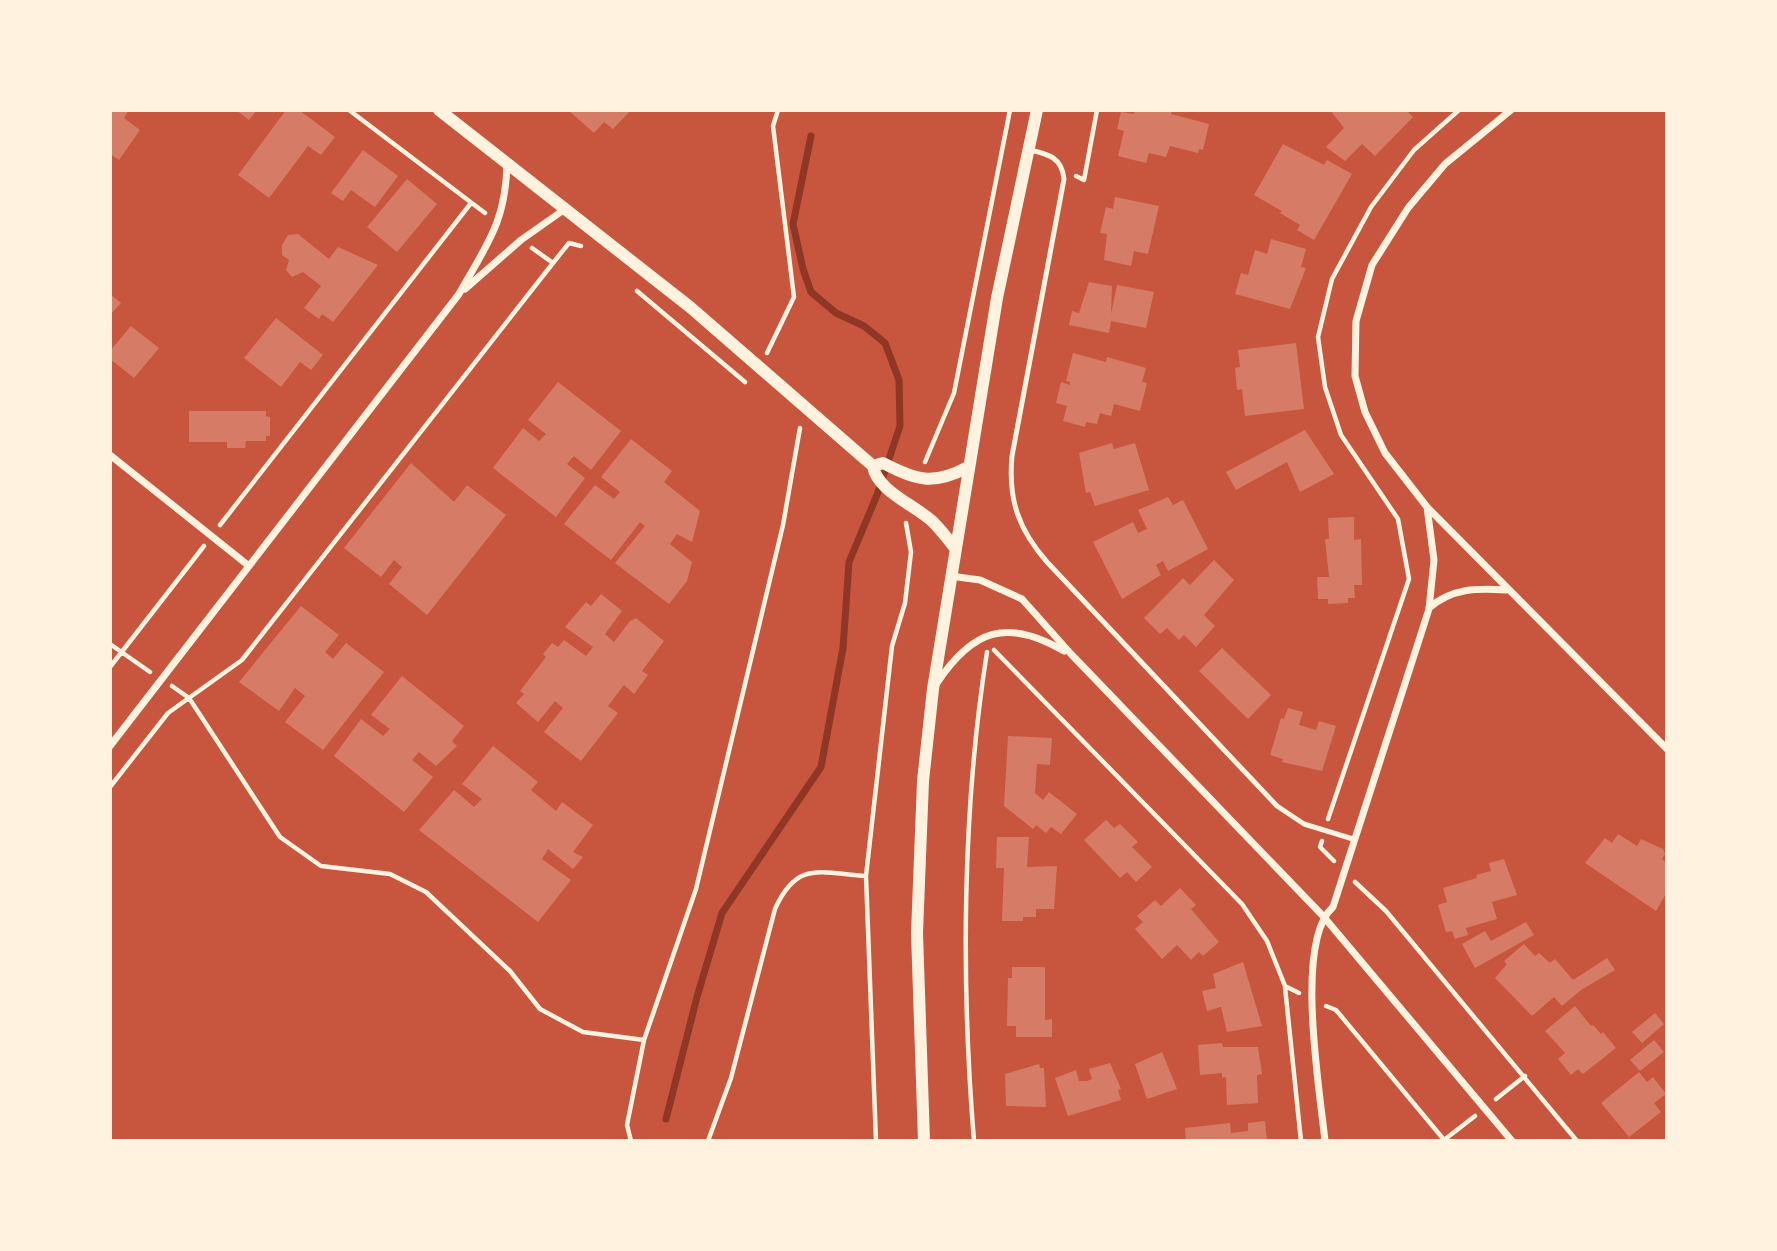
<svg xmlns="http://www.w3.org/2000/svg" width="1777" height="1251" font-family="'Golos Text',sans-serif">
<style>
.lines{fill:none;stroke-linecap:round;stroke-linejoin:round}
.stream{stroke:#8f3625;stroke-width:7}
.building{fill:#d67c66}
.path{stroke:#fff3e0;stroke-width:4.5}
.service{stroke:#fff3e0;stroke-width:5}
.minor{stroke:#fff3e0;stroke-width:7}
.tertiary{stroke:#fff3e0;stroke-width:12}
</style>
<rect width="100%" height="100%" fill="#c8553d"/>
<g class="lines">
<!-- stream -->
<path class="stream" d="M666,1119l31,-122 25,-84 99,-146 22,-119 6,-86 28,-67 23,-69 -1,-46 -14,-37 -21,-17 -28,-13 -25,-21 -8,-23 -10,-45 18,-88"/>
</g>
<!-- building -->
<path class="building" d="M110,110h19l-5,8 16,12 -21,30 -9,-6z
M236,110h21l-8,10z
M286,110h13l36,27 -14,18 -13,-9 -39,52 -31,-23z
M568,110h63l-18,19 -9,-7 -10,11z
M1135,110h37l-1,4 38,10 -6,26 -4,-1 -1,4 -28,-7 -4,11 -17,-4 -3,10 -28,-7 6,-25 -7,-2 4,-17 13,2z
M1330,110h76l7,7 -38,39 -13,-12 -17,17 -19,-14 18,-19z
M1283,144l41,21 3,-5 25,14 -38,66 -17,-10 3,-5 -20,-12 2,-2 -28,-16z
M363,150l35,26 -23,31 -24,-17 -8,11 -12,-8z
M407,179l30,25 -40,48 -30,-25z
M1115,197l44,9 -11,48 -14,-3 -3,15 -27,-6 3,-26 -7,-1 6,-26 7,2z
M298,234l31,25 9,-12 40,18 -45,57 -11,-8 -3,5 -15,-11 17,-22 -18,-14 -11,5 -6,-7 3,-10 -7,-5v-10l6,-10z
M1271,239l35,10 -5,18 5,1 -16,41 -55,-15 6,-21 7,2 7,-25 12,4z
M1089,282l23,4 -1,28 6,-29 37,7 -8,36 -35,-7 -2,12 -40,-8 3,-14 7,2z
M110,294l11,9 -11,12z
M276,318l47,37 -12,15 -11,-8 -19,25 -37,-29z
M131,326l28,22 -25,30 -24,-19v-8z
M1296,343l8,66 -59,7 -3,-27 -5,1 -2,-22 5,-1 -2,-17z
M1073,353l33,9 1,-5 39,11 -4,14 5,1 -7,28 -26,-7 -3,12 -11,-3 -3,11 -11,-2 -1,5 -22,-6 4,-15 -11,-3 5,-21 9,3v-3l-4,-1z
M558,382l63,49 -30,39 -17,-14 -7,8 18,14 -29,39 -63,-49 30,-40 16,13 7,-7 -18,-14z
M189,411h77v5l4,1v19h-4v5h-20l-1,7h-18v-6h-38z
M1305,430l29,44 -34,18 -13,-30 -51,28 -10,-18z
M631,439l41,32 -8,11 36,29 -8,31 -15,-8 -7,10 22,18 -5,19 -18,23 -54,-41 30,-37 -5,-4 -29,38 -47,-36 31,-39 19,14 6,-7 -19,-15z
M1112,443l2,6 21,-6 14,47 -54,16 -5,-14 -4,1 -7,-40z
M411,463l43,39 13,-17 39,30 -79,100 -38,-31 13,-17 -8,-7 -13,17 -37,-29z
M1168,497l5,8 10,-5 25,49 -40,22 -5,-10 -7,4 5,10 -39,24 -29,-57 40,-20 5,11 9,-4 -9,-19z
M1354,517v23l7,-1 1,46h-8l1,13h-7v5l-20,1v-5h-10l-1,-22h12l-4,-38h4l-1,-21z
M1214,560l20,20 -30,35 11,11 -19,21 -12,-12 -5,5 -12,-12 -7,6 -16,-16 39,-40 7,7z
M601,594l21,17 -17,23 9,8 16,-21 6,-3 28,23 -22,30 6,4 -14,19 -10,-9 -16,21 10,7 -37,48 -37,-29 19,-24 -8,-7 -17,21 -22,-19 8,-9 -4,-3 26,-34 -3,-3 9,-11 6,4 6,-7 22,16 7,-9 -28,-20 21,-25 5,4z
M301,606l38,29 -14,17 8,7 13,-16 38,29 -61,78 -38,-28 20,-26 -10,-8 -16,23 -40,-29z
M1222,648l49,47 -23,24 -49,-48z
M402,676l62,50 -12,15 5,5 -21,20 -17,-14 -7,8 21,17 -29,35 -70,-56 27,-37 22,17 7,-7 -19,-14z
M1288,708l15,4 -4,13 17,5 3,-9 17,5 -14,45 -40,-9 1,-3 -13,-4 11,-37 3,1z
M1008,736l44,2 -2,27 -13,-1 -2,29 8,7 6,-8 28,22 -16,20 -10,-7 -5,6 -10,-8 -3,4 -29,-23z
M493,746l45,36 -7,8 25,21 6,-9 31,23 -20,27 10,5 -10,12 -25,-20 -6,10 29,21 -33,42 -119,-92 35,-40 20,17 8,-8 -20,-15z
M1106,820l8,8 6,-4 18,18 -6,5 20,20 -16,15 -9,-10 -7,6 -36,-38z
M1618,834l19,12 4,-7 22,10 2,5 -3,5 5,4v29l-11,19 -71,-48 20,-25 7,5z
M997,837h32l-2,30 30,-1 -3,43h-18v8h-13v4h-21l2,-53h-8z
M1504,859l13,36 -25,7 5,17 -31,9 2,7 -13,4 -3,-8 -6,1 -8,-27 9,-3 -4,-14 34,-10 -1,-3 15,-4 -2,-8z
M1180,888l16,17 -5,4 28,33 -16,14 -4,-4 -8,8 -14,-15 -15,14 -27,-30 8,-7 -6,-6 18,-16 6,6z
M1526,922l8,13 -59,33 -13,-24 23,-13 6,10z
M1524,944l11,12 4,-3 11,10 5,-4 18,21 34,-22 8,12 -34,20 -19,16 -8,-9 -22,19 -37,-38 12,-14 -3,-3z
M1243,962l19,64 -35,6 -6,-25 -14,4 -5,-20 14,-3 -3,-14z
M1012,967h33v53l7,-1v18h-36v-11h-9l1,-48h4z
M1575,1006l16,20 2,-1 8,9 2,-2 13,16 -33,26 -5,-5 -7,6 -13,-16 7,-6 -20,-22z
M1655,1013l9,11 -22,19 -10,-11z
M1654,1040l10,12 -24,19 -10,-11z
M1222,1043l1,4h35l4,27 -5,1 1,28 -31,2 -1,-28 -4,1v-5l-22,2 -2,-30z
M1162,1052l15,37 -30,10 -12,-35z
M1110,1063l11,26 -3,1 3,10 -53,16 -13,-38 21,-8 3,11h8l5,-2 -3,-10z
M1039,1064l1,4h4l2,39 -40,-1 -1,-32z
M1639,1072l8,10 6,-5 13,17 -12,9 7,9 -32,25 -28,-34z
M1265,1121l2,20h-81l-1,-13 45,-5 1,10 17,-2v-8z"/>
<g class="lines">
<!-- path -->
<path class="path" d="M349,110l136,103
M1076,176l8,4 13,-70
M532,248l21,15
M637,291l108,91
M767,353l27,-56 -21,-171 5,-16
M925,462l29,-69 56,-283
M220,525l251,-322
M110,644l40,28
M994,650l248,254 25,37 18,45 14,7
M110,667l94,-121
M172,686l17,12 91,139 41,29 69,8 36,18 84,79 30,38 43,23 61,8 -17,85 4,16
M110,787l58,-74 74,-53 311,-397 16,-20 12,3
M1328,819l81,-240 -11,-60 -57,-84 -16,-48 -7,-50 14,-58 39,-72 43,-57 45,-40
M1322,841l-2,6 14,14
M1355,882l31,29 191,230
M1285,987l16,154
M1326,1006l10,4 109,131
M644,1040l52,-151 87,-364 17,-97
M1496,1099l29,-23
M1444,1140l31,-24
M708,1141l23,-63 44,-169c22,-49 45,-36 91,-33
M876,1141l-10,-265 26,-230 13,-43 6,-51 -5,-29
M974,1141c-13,-159 -12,-331 13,-489"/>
<!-- service -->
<path class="service" d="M1030,150c19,4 32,8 34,29l-52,277c-4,43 6,73 35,106l230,244 27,18 49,15"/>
<!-- minor -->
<path class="minor" d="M1511,110l-66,54 -37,44 -36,57 -16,56 -1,55 10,36 20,41 42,54 240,242
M465,289l56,-49 44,-31
M110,455l139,111
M950,576l30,4 42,19 49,55 252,262 189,225
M1429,608c23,-20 48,-20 77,-18
M937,683c36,-54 70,-65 127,-32
M110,746l349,-452c28,-50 47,-72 48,-131
M1325,1141c-5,-50 -31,-200 8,-234l96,-298 5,-49 -7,-53"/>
<!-- tertiary -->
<path class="tertiary" d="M439,110l251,197 183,159c4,25 42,39 60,56 8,8 15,17 22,26
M873,466l10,-3c33,17 50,23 85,4
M924,1141l-7,-208 6,-152 10,-92 64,-391 40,-188"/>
</g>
<!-- border -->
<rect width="1777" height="1251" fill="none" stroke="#fff3e0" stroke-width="224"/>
</svg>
